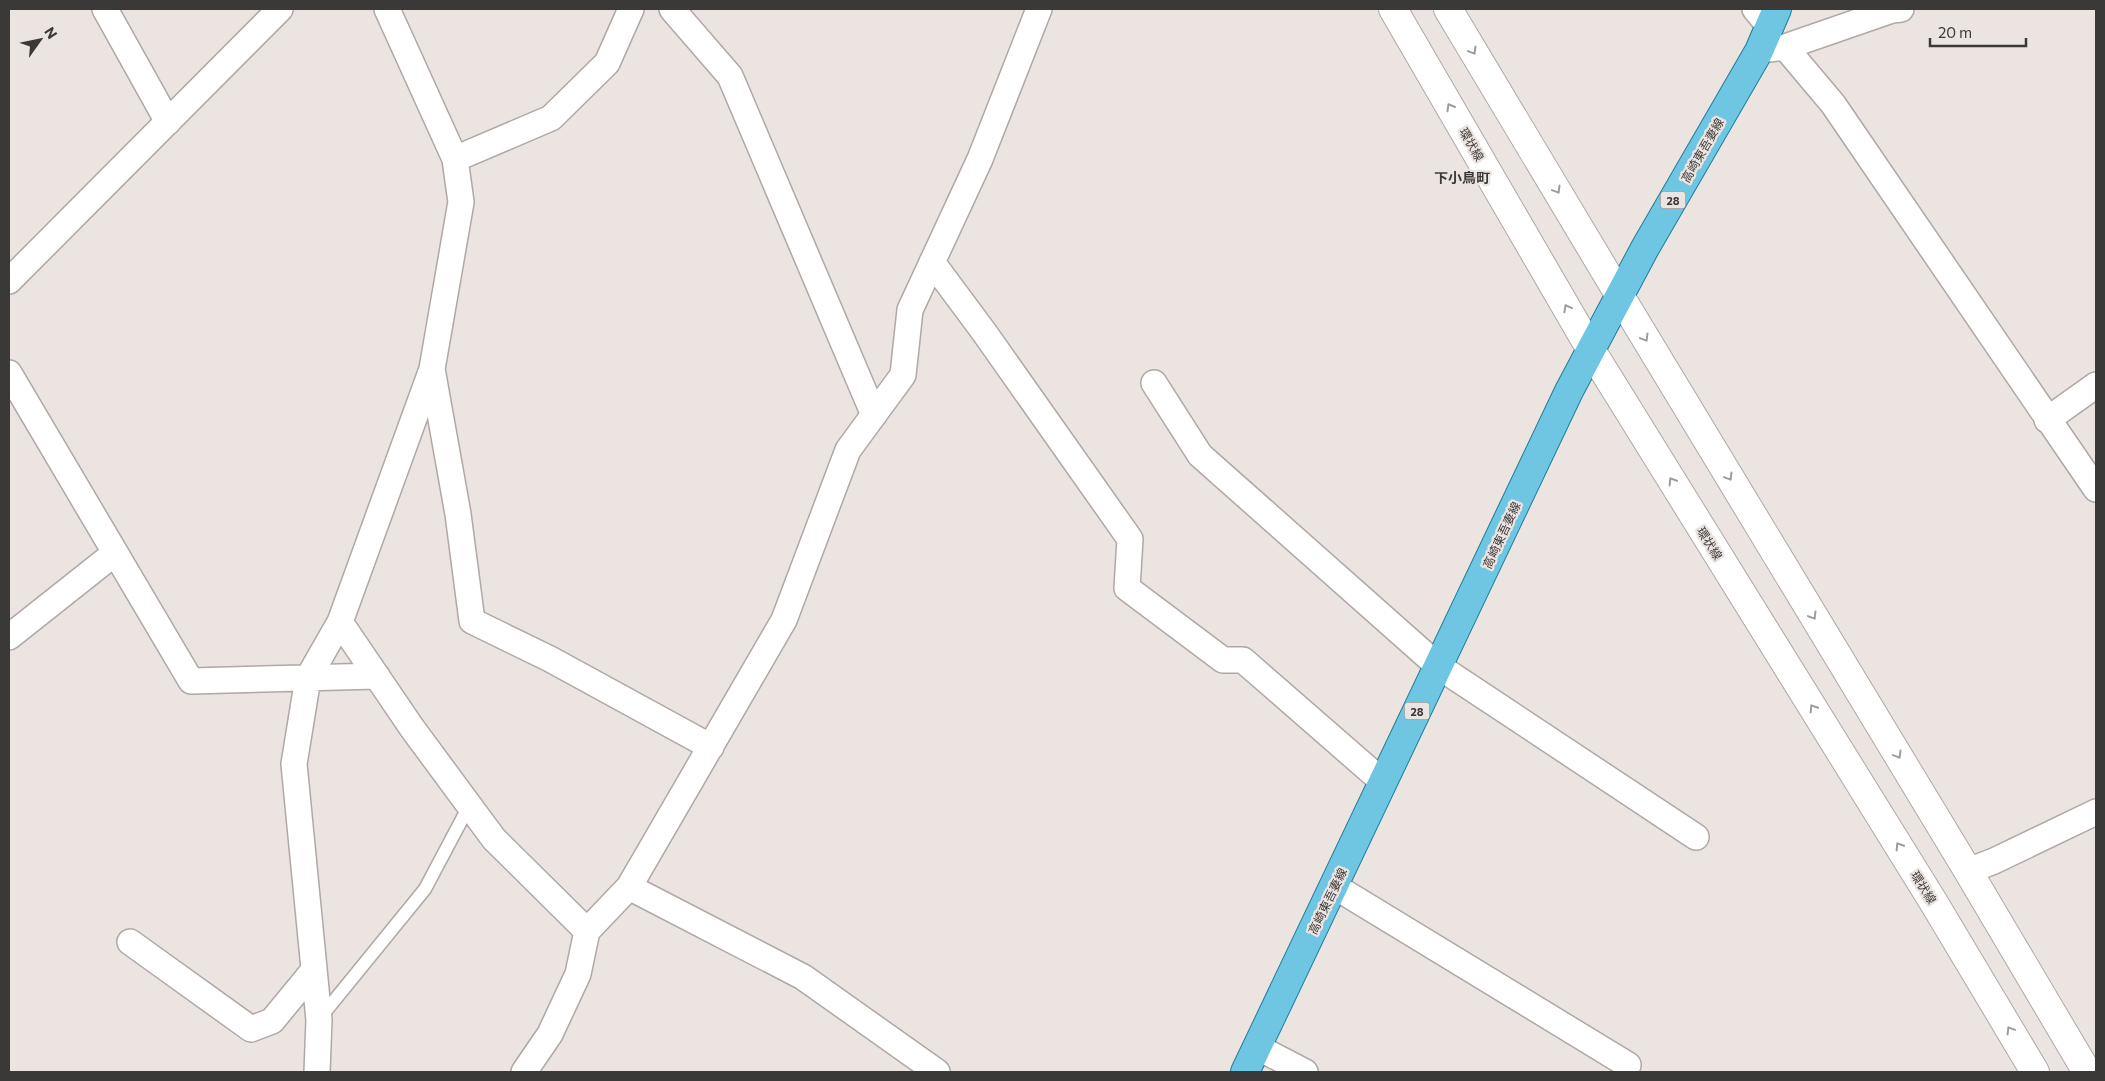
<svg xmlns="http://www.w3.org/2000/svg" width="2105" height="1081" font-family="Commissioner,'Noto Sans JP',sans-serif">
<style>
.lines{fill:none;stroke-linecap:round;stroke-linejoin:round}
.service-casing{stroke:#afa8a5;stroke-width:15}
.minor-casing{stroke:#afa8a5;stroke-width:28}
.tertiary-casing{stroke:#afa8a5;stroke-width:30}
.primary-casing{stroke:#1e7c9b;stroke-width:30}
.service{stroke:#fff;stroke-width:12}
.minor{stroke:#fff;stroke-width:25}
.tertiary{stroke:#fff;stroke-width:28}
.primary{stroke:#6ec6e3;stroke-width:28}
.oneway{stroke:#9d9c9c}
.labels{text-anchor:middle;dominant-baseline:central;stroke-width:4.5;stroke-linejoin:round;paint-order:stroke}
.shield{fill:#ebe4e1;stroke:#706c6b;stroke-width:1}
.shield-label{font-size:11px;font-weight:bold;fill:#3b3938}
.street-label{font-size:12px;fill:#3b3938;stroke:#ebe4e1}
.neighbourhood-label{font-size:14px;font-weight:bold;fill:#3b3938;stroke:#ebe4e1}
</style>
<rect width="100%" height="100%" fill="#ebe4e1"/>
<g class="lines">
<!-- service casing -->
<g class="service-casing">
<path id="service" d="M320,1018l105,-129 44,-83"/>
</g>
<!-- minor casing -->
<g class="minor-casing">
<path id="minor" d="M105,9l63,113
M387,9l68,150 6,43 -29,167 -92,253 72,106 82,111 93,92
M672,9l58,67 144,339
M1755,9l15,18
M1785,47l48,57 263,385
M1771,49l14,-2 107,-37 9,-1
M455,159l96,-41 56,-55 24,-54
M932,262l52,70 146,207 -3,49 96,72h20l140,122
M9,281l271,-272
M432,369l26,145 14,107 78,38 161,88
M9,373l182,308 186,-5
M1154,383l46,72 238,211 258,171
M2047,420l49,-35
M9,637l106,-84
M1968,871l26,-10 102,-49
M1334,886l294,179
M629,887l174,90 134,95
M130,942l121,87 21,-8 42,-51
M1257,1047l48,25
M317,1072l2,-52 -25,-256 14,-86 32,-56
M524,1072l26,-38 28,-60 9,-43 42,-44 155,-267 64,-170 55,-75 7,-65 70,-151 59,-150"/>
</g>
<!-- tertiary casing -->
<g class="tertiary-casing">
<path id="tertiary" d="M1393,9l198,341 343,553 101,169
M1448,9l172,287 348,575 119,201"/>
</g>
<!-- primary casing -->
<g class="primary-casing">
<path id="primary" d="M1245,1072l324,-681 76,-143 114,-197 18,-42"/>
</g>
<!-- service -->
<use href="#service" class="service"/>
<!-- minor -->
<use href="#minor" class="minor"/>
<!-- tertiary -->
<use href="#tertiary" class="tertiary"/>
<!-- primary -->
<use href="#primary" class="primary"/>
</g>
<!-- one-way arrows -->
<defs><path id="oneway-chevron" d="M-2-3.5L2.5 0L-2 3.5" fill="none" stroke-width="1.6" stroke-linecap="round" stroke-linejoin="round" transform="scale(1.25)"/></defs>
<g class="oneway">
<use href="#oneway-chevron" transform="translate(1473 51) rotate(59)"/>
<use href="#oneway-chevron" transform="translate(1450 107) rotate(-120)"/>
<use href="#oneway-chevron" transform="translate(1557 190) rotate(59)"/>
<use href="#oneway-chevron" transform="translate(1567 308) rotate(-119)"/>
<use href="#oneway-chevron" transform="translate(1645 338) rotate(59)"/>
<use href="#oneway-chevron" transform="translate(1729 477) rotate(59)"/>
<use href="#oneway-chevron" transform="translate(1672 481) rotate(-122)"/>
<use href="#oneway-chevron" transform="translate(1813 616) rotate(59)"/>
<use href="#oneway-chevron" transform="translate(1813 708) rotate(-122)"/>
<use href="#oneway-chevron" transform="translate(1898 755) rotate(59)"/>
<use href="#oneway-chevron" transform="translate(1899 846) rotate(-122)"/>
<use href="#oneway-chevron" transform="translate(2010 1030) rotate(-121)"/>
</g>
<g class="labels">
<!-- shield labels -->
<g class="shield">
<rect x="1660.5" y="191.5" width="25" height="17" rx="4"/>
<rect x="1404.5" y="702.5" width="25" height="17" rx="4"/>
</g>
<g class="shield-label">
<text x="1673" y="200">28</text>
<text x="1417" y="711">28</text>
</g>
<!-- street labels -->
<g class="street-label">
<text transform="translate(1472 144) rotate(60)">環状線</text>
<text transform="translate(1702 150) rotate(-60)">高崎東吾妻線</text>
<text transform="translate(1501 535) rotate(-65)">高崎東吾妻線</text>
<text transform="translate(1710 543) rotate(58)">環状線</text>
<text transform="translate(1924 887) rotate(58)">環状線</text>
<text transform="translate(1327 901) rotate(-64)">高崎東吾妻線</text>
</g>
<!-- neighbourhood labels -->
<g class="neighbourhood-label">
<text x="1462" y="177">下小鳥町</text>
</g>
</g>
<!-- border -->
<rect width="2105" height="1081" fill="none" stroke="#3b3938" stroke-width="20"/>
<!-- north arrow -->
<g transform="translate(40 40) rotate(57)" stroke="#ebe4e1" stroke-width="4" paint-order="stroke">
<path d="M0-4L9 19L0 12L-9 19Z" fill="#3b3938"/>
<text y="-8" font-size="14" font-weight="bold" text-anchor="middle" fill="#3b3938">N</text>
</g>
<!-- scale -->
<path d="M1930 38v8h96v-8" fill="none" stroke="#3b3938" stroke-width="2.5"/>
<text x="1938" y="38" font-size="15" fill="#3b3938" stroke="#ebe4e1" stroke-width="4" paint-order="stroke">20 m</text>
</svg>
